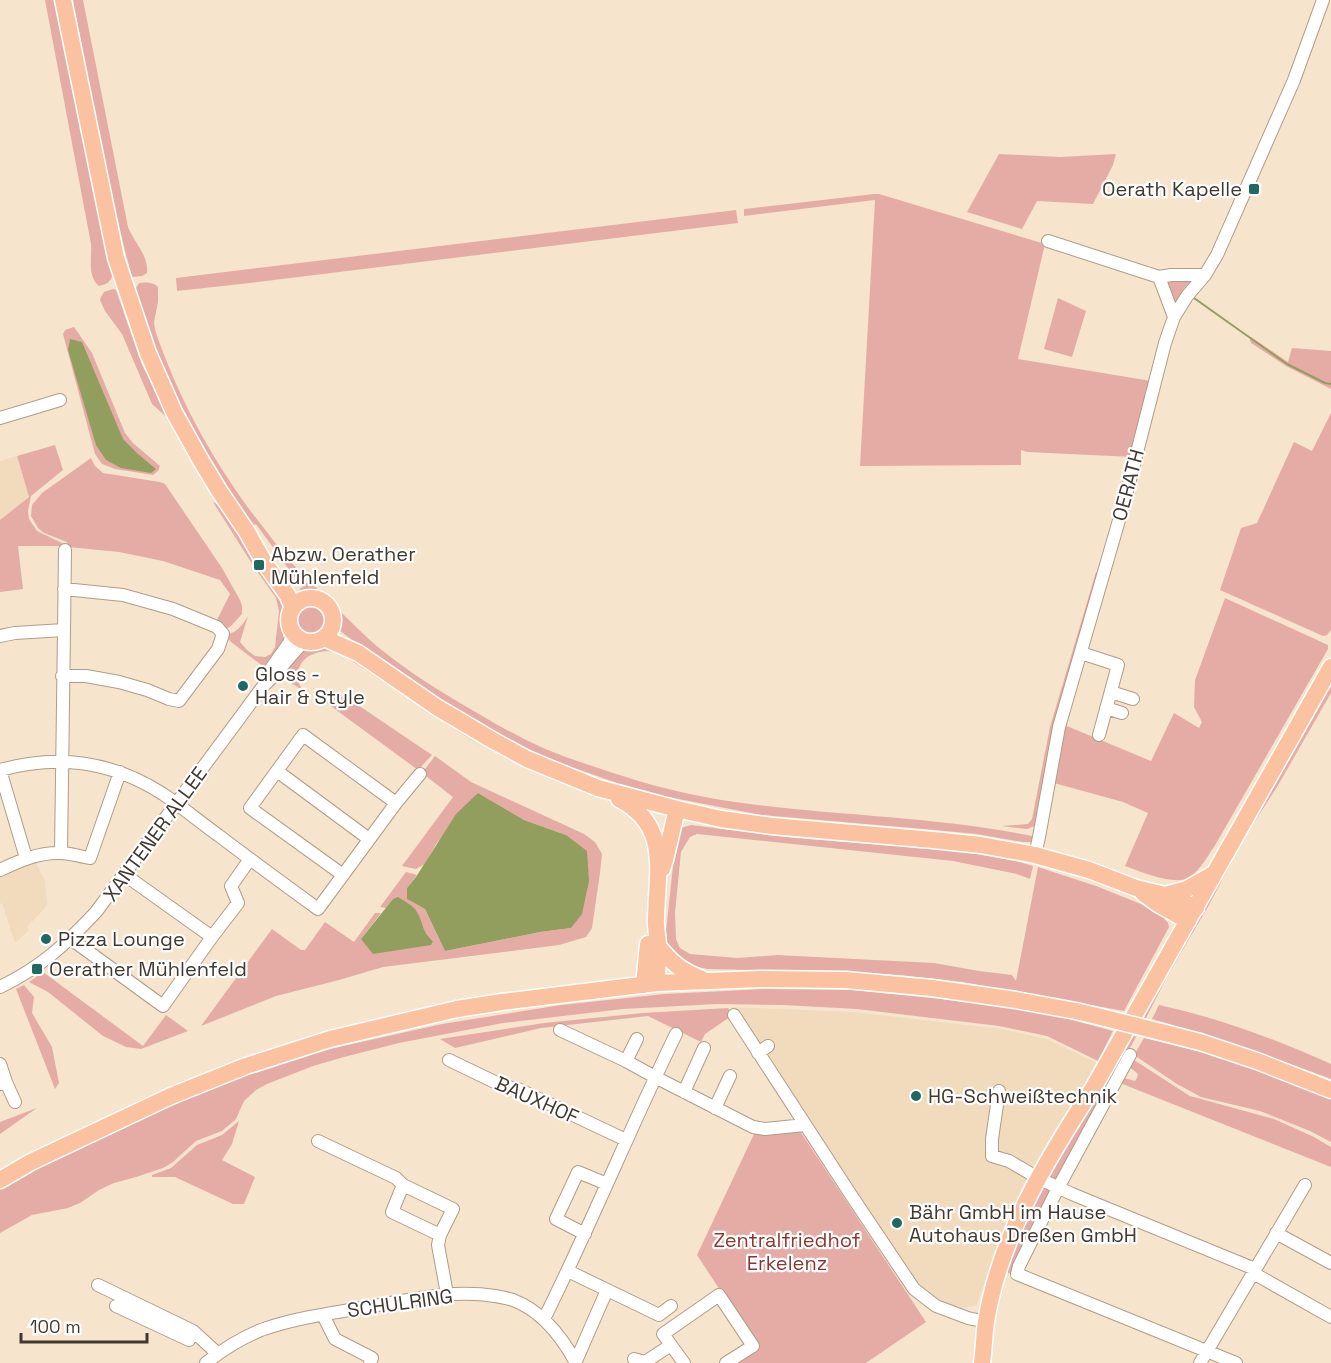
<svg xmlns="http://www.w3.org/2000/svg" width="1331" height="1363" font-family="'Space Grotesk',sans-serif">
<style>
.built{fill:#f2dabd}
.green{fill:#e5aca6}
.water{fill:#929e5e}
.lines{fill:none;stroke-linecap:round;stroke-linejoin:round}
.stream{stroke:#929e5e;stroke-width:2}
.minor-casing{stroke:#af9d88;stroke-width:14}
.major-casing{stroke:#fff;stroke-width:19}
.minor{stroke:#fff;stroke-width:12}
.major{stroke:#fbc2a2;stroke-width:16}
.major-bridge-casing{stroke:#fff;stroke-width:19;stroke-linecap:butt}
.major-bridge{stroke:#fbc2a2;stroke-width:16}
.poi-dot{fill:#1f6963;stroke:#fff;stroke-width:2}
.labels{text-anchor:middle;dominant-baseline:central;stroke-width:4.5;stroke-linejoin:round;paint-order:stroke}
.poi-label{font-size:20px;fill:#403930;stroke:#fff;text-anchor:start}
.street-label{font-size:20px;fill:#403930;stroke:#fff}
.park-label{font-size:20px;fill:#8c3631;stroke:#fff}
</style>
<rect width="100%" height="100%" fill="#f7e4cd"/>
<!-- built -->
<path class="built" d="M17,456l12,41 -29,23v-59z
M35,861l10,19 2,24 -2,4 -18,19 2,3 -14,13 -13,-40 -2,1v-31z
M731,1007l123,5 147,17 46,10 49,24 -17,33 -56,89 -31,77 -15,43 -8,2 -11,1 -12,-4 -13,-5 -13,-10 -88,-125z"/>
<!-- green -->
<path class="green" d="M45,0h11l36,184 21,89c-2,9 -6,11 -14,13 -12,-10 -7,-27 -8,-42z
M73,0h10l45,227c6,15 21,29 19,46l-5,3 -10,1c-25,-91 -41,-184 -59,-277z
M999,154l61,3 56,-3 -3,11 -20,39 -56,-3 -15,28 -55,-17z
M874,194h5l166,50 -27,115 133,22 -18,76 -106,-5 -6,-2v15l-161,1 15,-266 -131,16v-7z
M736,210l2,13 -497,61 -64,7 -1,-13z
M1170,278l18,2 2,3 -5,4 -8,15 -6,-2 -5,-17z
M139,283c6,-1 14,-1 19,4v15l-4,20 1,8c23,67 53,122 94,179 18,23 35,46 56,68l-7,5 -42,-58 -2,1 -13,-11 -14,-17 -53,-103 -17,-37 -23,-64 2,-5z
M113,289l3,1 26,75 30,57 -20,-18 -30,-70 -17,-23 -5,-11 1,-3 3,-5z
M1058,298l28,13 -14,46 -28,-8z
M74,327l18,26 33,80 8,10 27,23 -2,5 -5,4 -38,-6 -13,-5 -7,-10 -32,-120 2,-4z
M1251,337l37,25 4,-14 39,3v38l-45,-23 -35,-23 -1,-3z
M1331,413v217l-4,5 -4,1 -103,-46 21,-62 16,-5 37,-81 18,9z
M55,445l8,25 -32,26 -3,15 1,8 8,12 25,12 2,3h-46l5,43 -23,3v-72l29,-23 -12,-41z
M91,458l4,8 8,7 57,9 5,2 57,84 18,32 2,6v8l-11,12 -7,4 -9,-6 15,-30 -10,-14 -57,-19 -44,-9 -51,-5 -1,-5 -23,-9 -6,-5 -7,-12 1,-11 10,-12z
M213,502l10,5 22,36 4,11 32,44 2,11 -2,16 2,8v7l-19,27 -33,-25 -4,-5 1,-3c10,-2 15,-10 20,-18l-8,26 7,8 8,6 10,1 6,-3 4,-7 4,-36 -3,-13 -22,-31z
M1096,572l2,2 -61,251 -10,4 -26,-3 27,-2 4,-5 18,-92z
M309,581c27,24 50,52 79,74 23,18 47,33 72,48 27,16 54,32 83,45 21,9 43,16 64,23 42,14 84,25 128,31 99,14 199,14 297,34l1,2 -2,4h-8l-47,-8 -41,-4 -174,-15 -93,-18 -51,-14 -57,-20 -56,-25 -10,-7 -23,-9 -60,-37 -72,-55c-2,-6 -1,-13 -4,-19 -6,-16 -23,-14 -36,-21z
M1225,598l103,47v4l-114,198c-7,10 -14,23 -24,30 -13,10 -51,-6 -65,-11l23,-53 -25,-11 -69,-19 8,-59 89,37 23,-48 25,15 3,-6 -8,-15 1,-27z
M295 620a16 16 0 1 1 32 0a16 16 0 1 1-32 0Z
M323,646l21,7 141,96 -145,-96c-17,-5 -42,1 -42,23 -1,5 2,9 4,14l-23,-15 24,-26z
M1331,678v15l-54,94 -33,51 -35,67 -41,70 -22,43 -5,-1z
M337,695l12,4 83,56 -14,15 -94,-69z
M435,756l36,26 113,52 11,8 7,12 -2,19 -8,55 -6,9 -27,8 -176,22 -44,13 -63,16 -75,30 71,-97 29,21h4l20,-28 29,20 21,-29h6l-20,26 72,2c-7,-7 -11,-13 -13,-22l-27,-20 -7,9 -6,-1 26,-35 11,3 -10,13v11l18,10 20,42 95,-19 31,-4 -5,-93 -42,-15 -46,-27 -42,51 -11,20 -9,5 -14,-3 51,-69 -31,-24z
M691,825l104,13 164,13 57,10 17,5 -3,13 -13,-5 -64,-13 -256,-27 -7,3 -9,15 -6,61 1,26 4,9 10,6 48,4 39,-3 157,8 45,8 33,4 4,6 22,-114 58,19 45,18 22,13 5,6 1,4 -45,84 -161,-29 -64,-7 -54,-3 -138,-3 -23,-5 -17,-20 -1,-13 10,-93 5,-10z
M43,972l100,74 23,-31 22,16 -47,18 -15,-2 -23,-11 -55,-44 -19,-10z
M24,985l10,12 -2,16 20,34 7,36 -4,6 -39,-100z
M766,989l87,1 88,9 94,11 78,21 -15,30 -51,-25 -48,-10 -142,-17 -74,-4 -66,-1 -94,5 -120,14 -104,20 -55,14 -31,9 -46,18 -11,6 -12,11 -8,18 -14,12 -26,10 -23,21 -10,6 -27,9 -22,6 -15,7 -19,13 -12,5 -36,7 -32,18v-44l33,-20 105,-51 110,-45 86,-25 108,-24 119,-19 103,-11z
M1159,1005c60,13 116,34 172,59v15c-59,-22 -118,-43 -179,-60z
M728,1008l5,7 -28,19 -4,8 -53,-26 -107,12 -86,20 -15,-9 104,-16 99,-10z
M1130,1034l6,3 -79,143 -4,2 -5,-6 9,-13z
M1144,1038l82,20 105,41v43l-21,-11 -50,-20 -59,-14 -24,-13 -43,-29z
M1134,1060l56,36 84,23 40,18 17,10v20l-211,-84 4,-5 11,3 2,-3 1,-3 -2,-3 -7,-5z
M37,1108l-37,26v-12z
M239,1121l-7,23 -10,16 33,17 -11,27h-11l-58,-27h-23v-2l19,-7 26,-23 25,-10z
M800,1131l126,191 -60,41h-129l21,-15 -61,-93 57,-121z
M1046,1188l4,3 -37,83 -5,-1 -2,-5 1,-5 12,-25 14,-34 6,-11 3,-4z"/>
<!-- water -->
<path class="water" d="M70,339l12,3 41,97 15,15 18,15 -5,4 -30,-5 -15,-8 -10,-15 -28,-95z
M478,793l46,27 42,15 21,16 2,30 -7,33 -11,14 -31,4 -95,19 -20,-42 -18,-10v-11l9,-11 40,-63z
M398,897c6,4 15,8 19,15 7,12 4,18 16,29l-2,4 -58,9 -12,-15 32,-40z"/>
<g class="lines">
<!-- stream -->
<path class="stream" d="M1194,298l93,66 38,19 6,1"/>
<!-- minor casing -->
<g class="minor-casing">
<path id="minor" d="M1048,241l111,36 15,40
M1159,277l12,-2h34
M0,418l60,-18
M0,636l15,-3 49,-3 1,-80
M1081,653l37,12 -19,70
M270,670l19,-27 4,-11
M62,676h24l33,6 28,8 22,9 10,2 39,-52 5,-15 -6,-7 -44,-18 -50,-14 -59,-6
M1111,692l22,7
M1106,708l16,5
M0,770c59,-16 111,-9 163,24 19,13 37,28 55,41 33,25 67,50 100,74l78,-106 -93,-68 -53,73 93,67
M0,770l26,88
M277,771l92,68
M396,803l24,-29
M61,853l3,-223
M1035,855l4,-18 20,-110 65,-224 41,-160 9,-26 13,-21 18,-21 12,-20 77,-175 29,-80
M0,870c19,-9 39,-18 61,-17 10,0 20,4 29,5l30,-86
M212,937l26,-34 -7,-17 19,-27
M71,939l92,67 49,-69 -87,-62
M0,987c40,-19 66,-43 96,-75l168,-227c16,-13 26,-31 41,-44
M734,1015l117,180 63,94 22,17 32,12 18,4
M560,1030l66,31 29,16 98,50 12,2 40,-4
M758,1053l10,-7
M1130,1055l-72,133 -39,78 -2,8 219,89
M449,1060l54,26 15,3 108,51
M626,1061l11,-22
M0,1064l6,18 -6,2
M6,1082l9,20
M999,1091l-7,48v17l17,5 29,17 34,16 183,75
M684,1092l20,-44
M715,1108l15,-32
M318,1141l78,37 7,7 50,24 -13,26 -2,10 9,49
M403,1185l-11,27 48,23
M1276,1233l55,30
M585,1234l-29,-15 22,-47 29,12
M568,1271l91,44 12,-9
M1253,1273l78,44
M98,1285l95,46 25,23
M116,1306l73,34 4,-9
M323,1315l12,24 37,19 -2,5
M544,1319c47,-94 86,-191 132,-285
M634,1359l11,3 26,-17
M576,1361l31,-71
M206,1363c16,-13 36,-25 55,-33 34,-12 71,-17 107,-23 42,-7 84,-18 127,-11 6,1 12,2 18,4 29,11 49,37 63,63
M684,1363l-21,-29 56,-39 34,51 -27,17
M1200,1363l105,-178"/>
</g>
<!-- major casing -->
<g class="major-casing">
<path id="major" d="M63,0l53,258 32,95 26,59 26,47 18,30 29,43 17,30 24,34 5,12
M289 620a22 22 0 1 1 44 0a22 22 0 1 1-44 0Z
M324,638l34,15 80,55 56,33 33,18 71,29 79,21 44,10 51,7 161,14 48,5 54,10 54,15 47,18 29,7 31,13
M619,799c51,26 38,72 37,119 -1,9 2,18 2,28 0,12 -1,25 -1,37
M662,869l3,-9 12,-51
M1143,893l15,11 30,17
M1165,895l22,-6 28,-16
M658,946c14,17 23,25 44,33
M644,985l4,-41
M1161,1032l39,10 57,19 74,29
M0,1180l31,-18 140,-66 75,-30 84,-27 127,-30 45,-7 155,-19 103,-4 86,1 86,8 84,12 60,11 29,7
M982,1363c2,-14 2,-28 4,-41 14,-87 62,-165 109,-237l236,-418"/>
</g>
<!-- minor -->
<use href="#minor" class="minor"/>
<!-- major -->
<use href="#major" class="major"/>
<!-- major-bridge casing -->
<g class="major-bridge-casing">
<path id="major-bridge" d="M1105,1018l56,14"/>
</g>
<!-- major-bridge -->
<use href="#major-bridge" class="major-bridge"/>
</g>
<!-- markers -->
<g class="poi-dot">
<rect x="1248" y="183" width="12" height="12" rx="3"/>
<rect x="253" y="559" width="12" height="12" rx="3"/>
<circle cx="243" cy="686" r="6"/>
<circle cx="46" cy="939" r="6"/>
<rect x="31" y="963" width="12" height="12" rx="3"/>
<circle cx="916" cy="1096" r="6"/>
<circle cx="897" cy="1223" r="6"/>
</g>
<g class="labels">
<!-- poi labels -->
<g class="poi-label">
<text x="1242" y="189" text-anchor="end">Oerath Kapelle</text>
<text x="271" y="554">Abzw. Oerather<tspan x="271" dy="23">Mühlenfeld</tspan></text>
<text x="255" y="674">Gloss -<tspan x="255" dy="23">Hair &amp; Style</tspan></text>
<text x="58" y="939">Pizza Lounge</text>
<text x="49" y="969">Oerather Mühlenfeld</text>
<text x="928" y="1096">HG-Schweißtechnik</text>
<text x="909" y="1212">Bähr GmbH im Hause<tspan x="909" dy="23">Autohaus Dreßen GmbH</tspan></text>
</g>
<!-- street labels -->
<g class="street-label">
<text transform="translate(1128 485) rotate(-75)">OERATH</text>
<text transform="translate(155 834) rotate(-54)">XANTENER ALLEE</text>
<text transform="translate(537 1100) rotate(24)">BAUXHOF</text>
<text transform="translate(400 1303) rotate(-8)">SCHULRING</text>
</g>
<!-- park labels -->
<g class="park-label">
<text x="787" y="1240">Zentralfriedhof<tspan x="787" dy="23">Erkelenz</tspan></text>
</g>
</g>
<!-- scale -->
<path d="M21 1333v9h126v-9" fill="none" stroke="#403930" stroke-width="3"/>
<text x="30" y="1333" font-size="18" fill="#403930" stroke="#ffffff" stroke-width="4.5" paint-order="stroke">100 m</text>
</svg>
